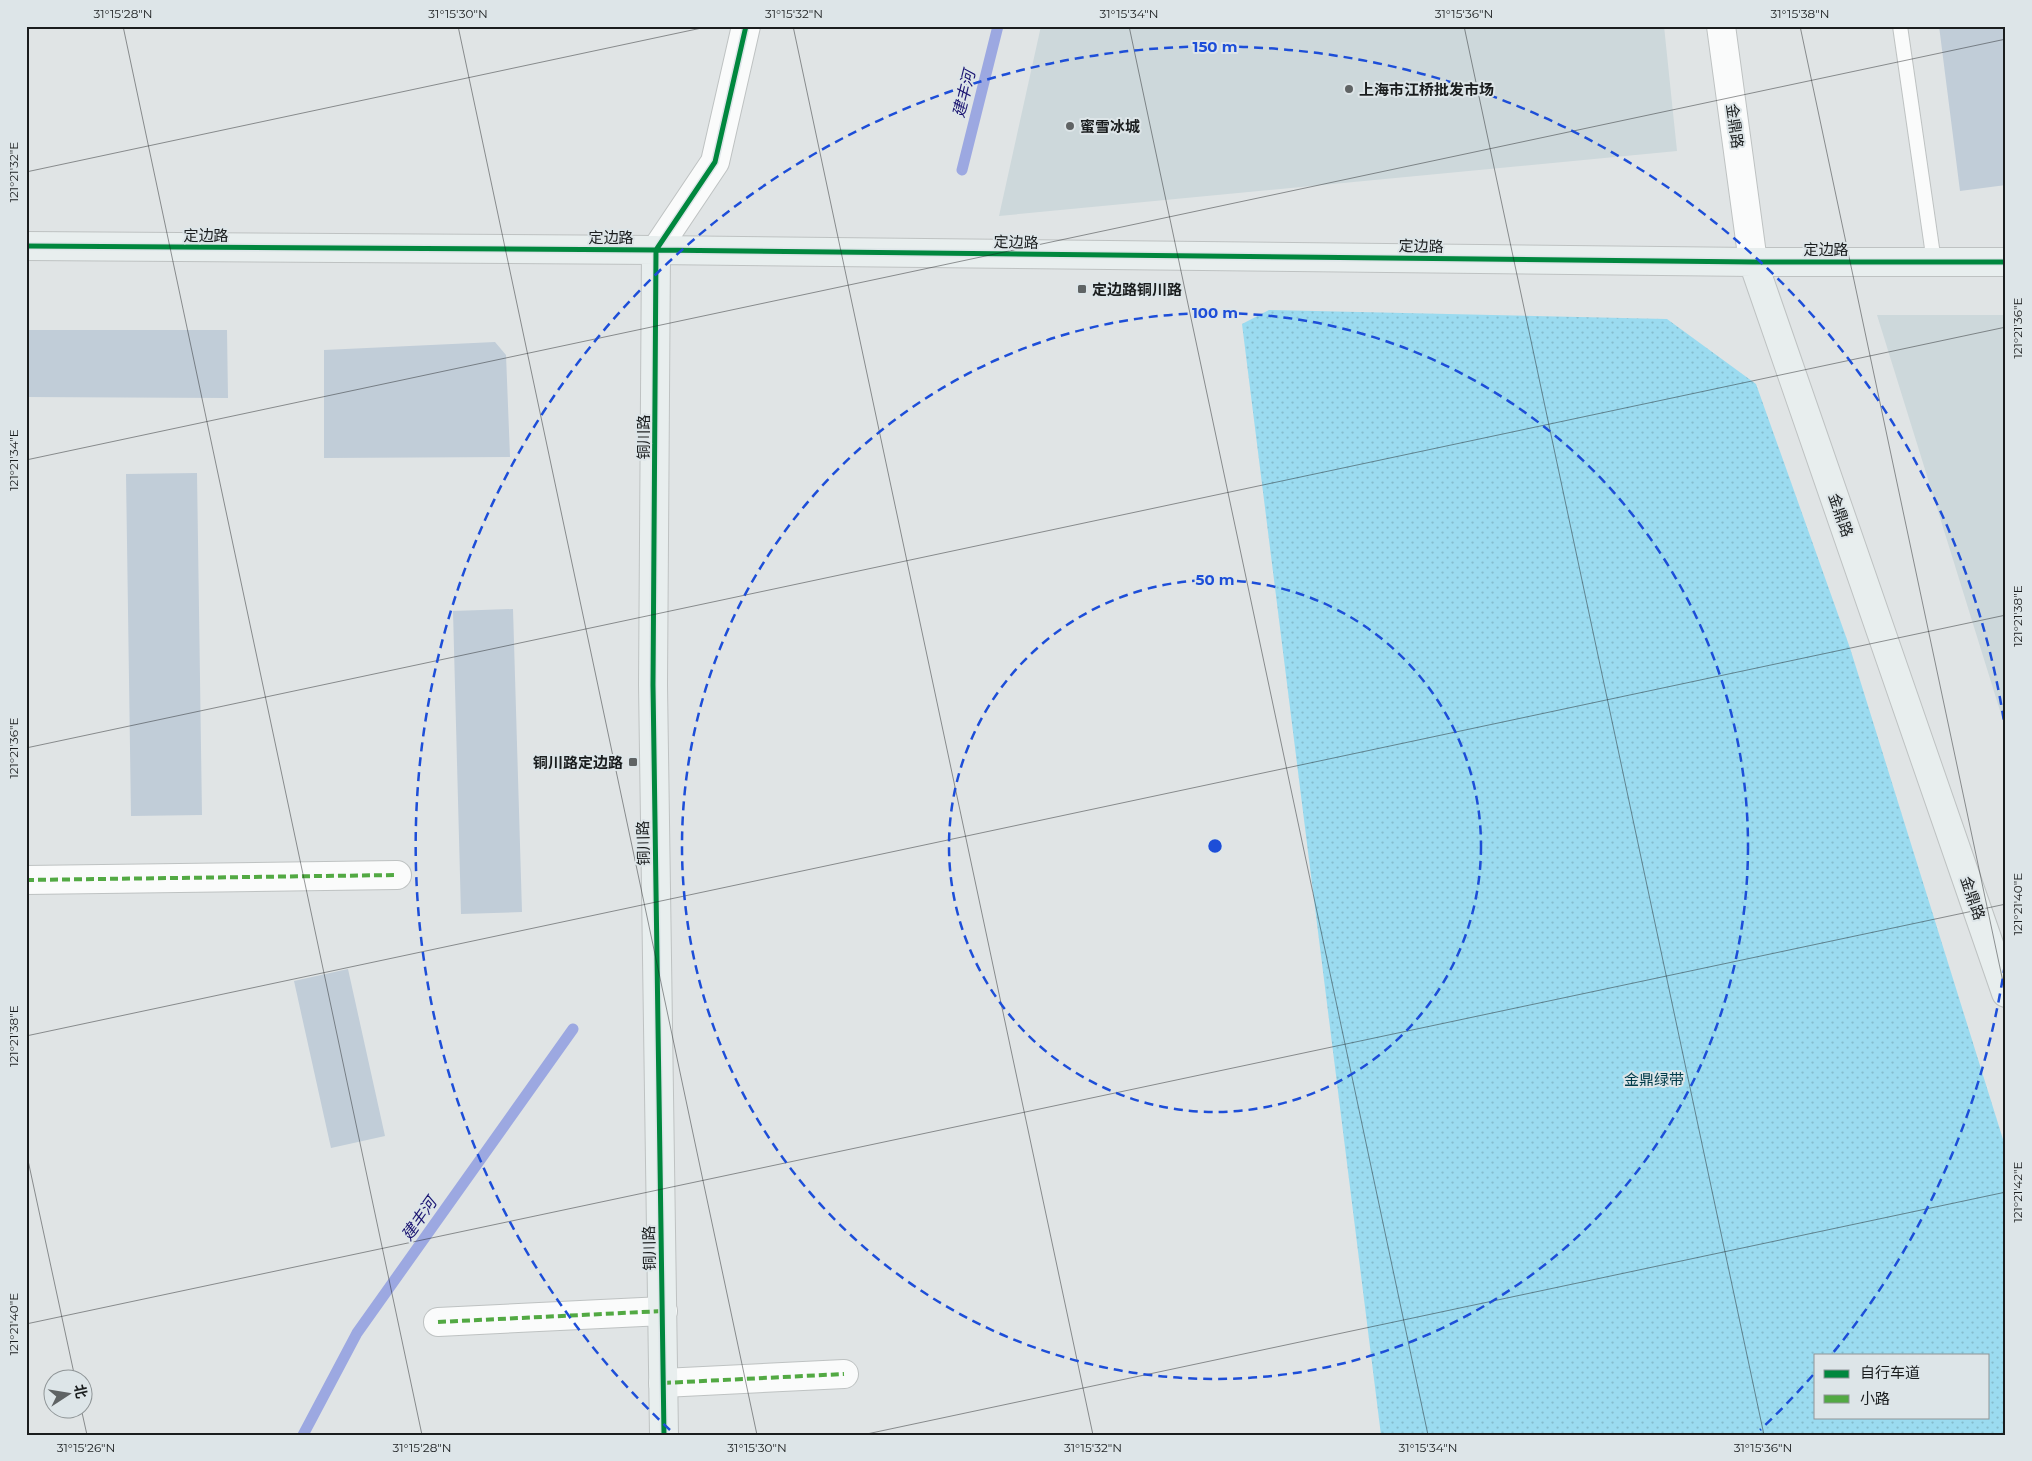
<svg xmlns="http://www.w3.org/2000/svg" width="2032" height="1461" font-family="Montserrat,'Noto Sans SC',sans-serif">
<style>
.built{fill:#cdd8db}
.park{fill:url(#park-dots);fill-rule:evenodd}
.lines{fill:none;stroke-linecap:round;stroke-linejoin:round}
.stream{stroke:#9ca8e1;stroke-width:11}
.building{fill:#c1cdd8}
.lane-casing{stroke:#bec2c2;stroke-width:16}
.street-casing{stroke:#bec2c2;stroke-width:30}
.secondary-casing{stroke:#bec2c2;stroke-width:30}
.lane{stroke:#fafbfb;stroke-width:14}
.street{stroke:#fafbfb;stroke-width:28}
.secondary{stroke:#e8eeee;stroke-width:28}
.quiet{stroke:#52a943;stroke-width:4;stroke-dasharray:8 4;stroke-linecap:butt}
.cycleway-casing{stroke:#dde5e8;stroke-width:8}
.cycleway{stroke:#00873e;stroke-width:5}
.ticks{fill:none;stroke:#1a1d1e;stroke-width:1;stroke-opacity:0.45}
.ring{fill:none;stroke:#1d4ed8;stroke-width:2.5;stroke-dasharray:9 6}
.poi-dot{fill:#5f6364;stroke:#dde5e8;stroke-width:2}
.labels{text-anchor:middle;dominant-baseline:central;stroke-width:4;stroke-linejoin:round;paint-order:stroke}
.poi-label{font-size:15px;font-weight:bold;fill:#1a1d1e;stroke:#dde5e8;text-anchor:start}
.street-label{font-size:15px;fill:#1a1d1e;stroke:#dde5e8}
.park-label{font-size:15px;fill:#013b4a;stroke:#dde5e8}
.water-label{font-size:16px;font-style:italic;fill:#1a1471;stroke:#dde5e8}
.centre{fill:#1d4ed8;stroke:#dde5e8;stroke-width:2.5}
.ring-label{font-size:15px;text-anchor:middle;font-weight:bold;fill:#1d4ed8;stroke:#dde5e8;stroke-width:4;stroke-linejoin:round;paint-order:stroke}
.neatline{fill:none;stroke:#1a1d1e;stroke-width:2}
.ticks-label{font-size:12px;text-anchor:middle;fill:#1a1d1e}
</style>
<defs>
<pattern id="park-dots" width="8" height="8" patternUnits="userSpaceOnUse" patternTransform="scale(1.25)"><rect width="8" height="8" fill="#9bdbf0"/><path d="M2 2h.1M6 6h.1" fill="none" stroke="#85bccd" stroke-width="1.8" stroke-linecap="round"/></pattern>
</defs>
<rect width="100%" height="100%" fill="#e0e4e5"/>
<!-- built -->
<path class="built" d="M1041,26h623l13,125 -678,65z
M1877,315h129v415z"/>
<!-- park -->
<path class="park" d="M1269,310l398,9 89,65 94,264 156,501v286h-625l-139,-1111zM1816,1355h172v62h-172z"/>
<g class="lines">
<!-- stream -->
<path class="stream" d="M962,170l36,-144
M303,1435l54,-102 216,-304"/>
</g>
<!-- building -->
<path class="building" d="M1939,26h67v159l-46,6z
M26,330h201l1,68 -202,-1z
M495,342l11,13 4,102 -186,1v-108z
M197,473l5,342 -71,1 -5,-342z
M513,609l9,303 -61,2 -8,-303z
M348,969l37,167 -54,12 -37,-167z"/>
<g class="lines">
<!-- lane casing -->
<g class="lane-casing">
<path id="lane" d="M1900,26l34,236"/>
</g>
<!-- street casing -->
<g class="street-casing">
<path id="street" d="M1721,26l32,236
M656,250l59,-88 31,-136
M26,880l371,-5
M438,1322l225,-11
M663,1383l181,-9"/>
</g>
<!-- secondary casing -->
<g class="secondary-casing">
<path id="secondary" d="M26,246l630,4 1097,12h253
M656,250l-3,435 11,750
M1753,262l253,731"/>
</g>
<!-- lane -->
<use href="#lane" class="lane"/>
<!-- street -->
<use href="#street" class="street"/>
<!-- secondary -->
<use href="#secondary" class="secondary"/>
<!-- quiet -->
<path class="quiet" d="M26,880l371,-5
M438,1322l225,-11
M663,1383l181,-9"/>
<!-- cycleway casing -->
<g class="cycleway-casing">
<path id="cycleway" d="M26,246l630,4 1097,12h253
M656,250l-3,435 11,750
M656,250l59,-88 31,-136"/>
</g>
<!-- cycleway -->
<use href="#cycleway" class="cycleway"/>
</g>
<!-- ticks -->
<path class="ticks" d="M123,26l299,1409M458,26l299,1409M793,26l300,1409M1129,26l299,1409M1464,26l300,1409M1800,26l206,970M26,172l685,-146M26,460l1980,-421M26,748l1980,-421M26,1036l1980,-421M26,1151l49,227M26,1324l1980,-420M81,1408l6,27M862,1435l1144,-243"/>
<!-- distance rings -->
<g class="ring">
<circle cx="1215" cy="846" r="266"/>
<circle cx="1215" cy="846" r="533"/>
<path d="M2005 964A799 799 0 0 1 1832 1354M1813 1375A799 799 0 0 1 1760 1430M670 1430A799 799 0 1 1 2005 728"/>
</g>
<!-- markers -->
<g class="poi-dot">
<circle cx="1349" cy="89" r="5"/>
<circle cx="1070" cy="126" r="5"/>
<rect x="1077" y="284" width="10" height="10" rx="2.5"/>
<rect x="628" y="757" width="10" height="10" rx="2.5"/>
</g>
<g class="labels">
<!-- poi labels -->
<g class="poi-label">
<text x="1359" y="89">上海市江桥批发市场</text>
<text x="1080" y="126">蜜雪冰城</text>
<text x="1092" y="289">定边路铜川路</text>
<text x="623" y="762" text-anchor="end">铜川路定边路</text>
</g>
<!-- street labels -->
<g class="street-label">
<text transform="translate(1735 126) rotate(82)">金鼎路</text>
<text x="206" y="235">定边路</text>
<text x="611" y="237">定边路</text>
<text transform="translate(1016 242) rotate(1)">定边路</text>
<text transform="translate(1421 246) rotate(1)">定边路</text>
<text x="1826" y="249">定边路</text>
<text transform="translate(643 437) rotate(-90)">铜川路</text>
<text transform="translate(1841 515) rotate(71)">金鼎路</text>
<text transform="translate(643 843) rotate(-91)">铜川路</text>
<text transform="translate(1973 898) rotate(71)">金鼎路</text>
<text transform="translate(649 1248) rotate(-91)">铜川路</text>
</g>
<!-- park labels -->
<g class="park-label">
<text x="1654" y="1079">金鼎绿带</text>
</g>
<!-- water labels -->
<g class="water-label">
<text transform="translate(964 94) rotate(-76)">建丰河</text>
<text transform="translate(419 1219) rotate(-55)">建丰河</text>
</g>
</g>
<circle cx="1215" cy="846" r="8" class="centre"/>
<g class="ring-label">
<text x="1215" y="52">150 m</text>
<text x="1215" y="318">100 m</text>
<text x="1215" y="585">50 m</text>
</g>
<!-- border -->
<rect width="2032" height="1461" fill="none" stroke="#dde5e8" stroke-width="55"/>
<!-- legend -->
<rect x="1814" y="1354" width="175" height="65" fill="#dde5e8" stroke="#8f9597"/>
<rect x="1824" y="1370" width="25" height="8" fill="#00873e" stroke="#8f9597"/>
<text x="1860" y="1378" font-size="15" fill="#1a1d1e">自行车道</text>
<rect x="1824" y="1395" width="25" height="8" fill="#52a943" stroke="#8f9597"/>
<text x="1860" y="1404" font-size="15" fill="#1a1d1e">小路</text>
<!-- north arrow -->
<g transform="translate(68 1394) rotate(78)"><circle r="24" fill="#dde5e8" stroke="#8f9597"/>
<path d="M0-4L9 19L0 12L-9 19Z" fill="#5f6364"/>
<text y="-8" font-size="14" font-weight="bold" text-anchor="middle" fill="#1a1d1e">北</text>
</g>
<rect x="28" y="28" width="1976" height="1406" class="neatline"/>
<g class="ticks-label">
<text x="123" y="18">31°15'28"N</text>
<text x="458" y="18">31°15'30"N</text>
<text x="794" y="18">31°15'32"N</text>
<text x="1129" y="18">31°15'34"N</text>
<text x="1464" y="18">31°15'36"N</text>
<text x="1800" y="18">31°15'38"N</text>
<text transform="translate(14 172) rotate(-90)" y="4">121°21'32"E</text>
<text transform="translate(2018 328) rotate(-90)" y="4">121°21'36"E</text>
<text transform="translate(14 460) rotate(-90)" y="4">121°21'34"E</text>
<text transform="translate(2018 616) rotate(-90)" y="4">121°21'38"E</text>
<text transform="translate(14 748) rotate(-90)" y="4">121°21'36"E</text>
<text transform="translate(2018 904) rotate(-90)" y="4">121°21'40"E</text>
<text transform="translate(14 1036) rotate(-90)" y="4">121°21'38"E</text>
<text transform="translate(2018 1192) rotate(-90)" y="4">121°21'42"E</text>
<text transform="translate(14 1324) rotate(-90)" y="4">121°21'40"E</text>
<text x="86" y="1452">31°15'26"N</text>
<text x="422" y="1452">31°15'28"N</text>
<text x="757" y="1452">31°15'30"N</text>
<text x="1093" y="1452">31°15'32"N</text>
<text x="1428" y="1452">31°15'34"N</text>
<text x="1763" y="1452">31°15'36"N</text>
</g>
</svg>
